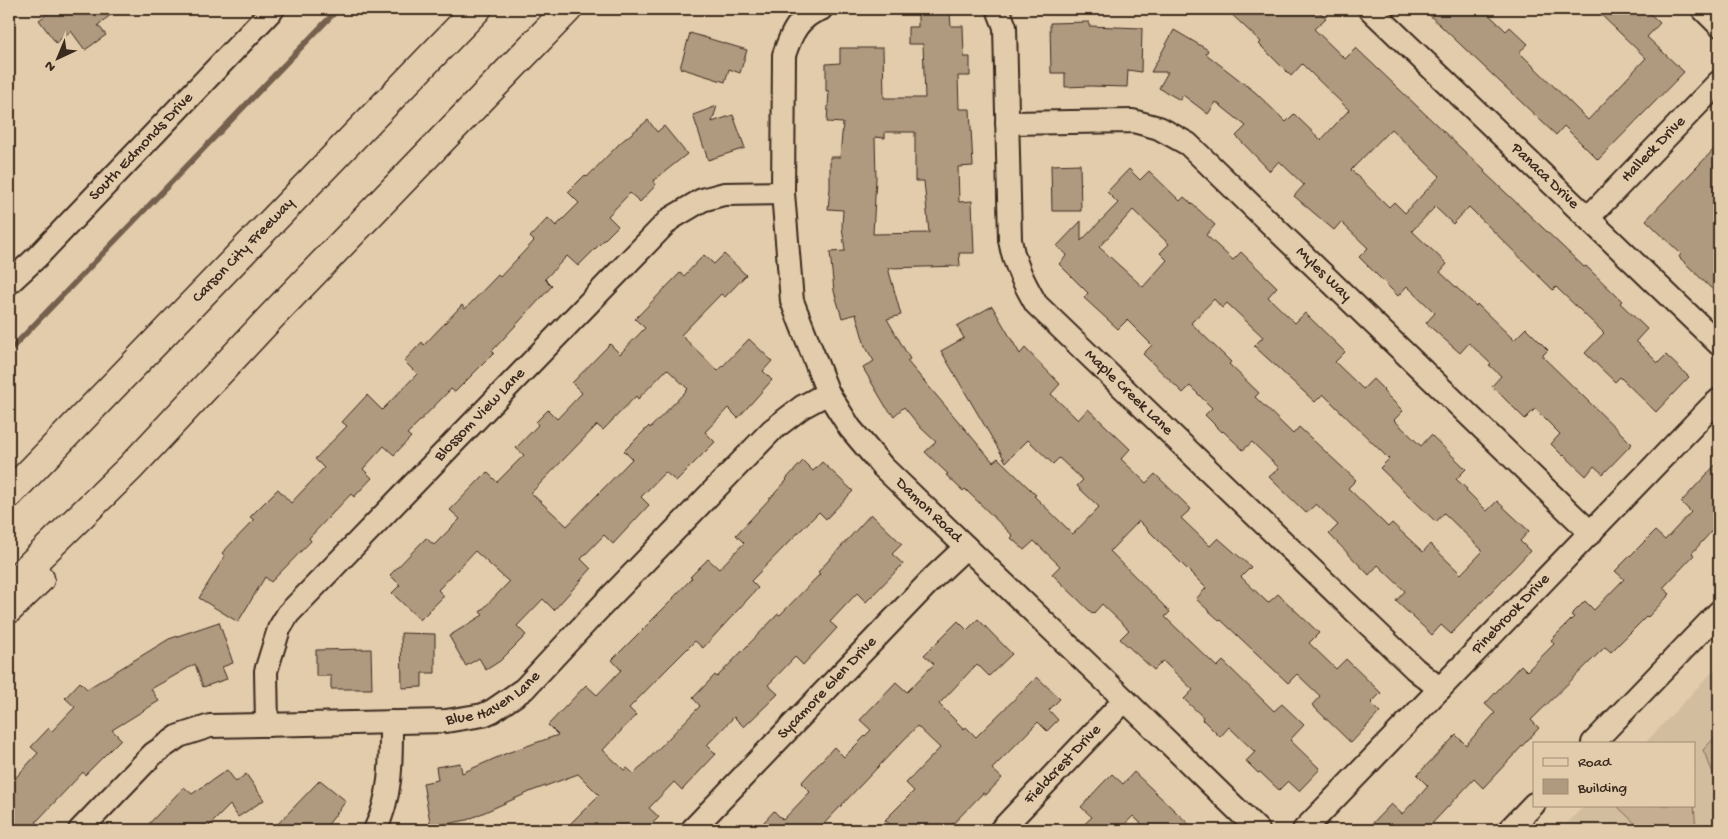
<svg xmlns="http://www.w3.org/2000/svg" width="1728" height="839" font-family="'Gochi Hand',sans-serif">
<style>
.built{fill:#d3bd9f}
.green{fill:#c5ae92;stroke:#806c58}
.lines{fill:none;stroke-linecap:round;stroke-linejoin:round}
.stream{stroke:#74614e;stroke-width:5.5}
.building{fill:#af9a80;stroke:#3b2a1e;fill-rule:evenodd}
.minor-casing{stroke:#3b2a1e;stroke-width:26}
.highway-casing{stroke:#3b2a1e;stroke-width:31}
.minor{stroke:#e3ccac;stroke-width:22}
.highway{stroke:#e3ccac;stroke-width:28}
.labels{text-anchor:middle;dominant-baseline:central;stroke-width:4;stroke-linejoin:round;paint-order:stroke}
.street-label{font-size:16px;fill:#3b2a1e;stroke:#e3ccac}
</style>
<rect width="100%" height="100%" fill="#e3ccac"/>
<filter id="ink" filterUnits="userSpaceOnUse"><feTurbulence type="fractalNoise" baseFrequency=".02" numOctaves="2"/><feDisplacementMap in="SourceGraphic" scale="10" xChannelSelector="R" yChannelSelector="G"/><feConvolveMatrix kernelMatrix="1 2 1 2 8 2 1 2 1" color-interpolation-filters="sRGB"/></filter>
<g filter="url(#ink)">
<!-- built -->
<path class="built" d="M1719,665v165h-158l24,-25h109v-62h-49z"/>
<!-- green -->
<path class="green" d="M1719,733v53l-16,-36z
M1616,805h78l2,25h-54z"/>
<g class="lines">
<!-- stream -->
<path class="stream" d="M9,351l329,-342"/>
</g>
<!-- building -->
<path class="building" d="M54,9h64l-20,16 8,10 -21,15 -14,-19 -15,12 -17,-23z
M1226,9h90l10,9 -12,11 31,30 11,-11 129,123 -1,1 59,56 41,39 2,-1 36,35 -2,2 27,26 -11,12 22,22 8,-8 23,22 -33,35 -36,-35 -5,5 -30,-29 19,-20 -48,-46 -3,3 -84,-83 -16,17 -18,-17 -23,24 35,33 -7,8 36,34 1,-2 37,36 12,-12 22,22 -6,6 90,88 -29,30 -9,-8 -8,10 -22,-21 -1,1 -12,-12 9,-10 -25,-25 -10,10 -33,-33 9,-10 -12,-11 2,-1 -22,-21 -9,10 -34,-30 9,-10 -28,-27 -9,10 -39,-39 9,-9 -27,-26 -7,8 -40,-34 10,-11 -25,-24 -9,10 -34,-35 10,-10 -30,-24 -8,12 -25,-19 -3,5 -21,-12 9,-16h-17l23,-42 34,20 -2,4 49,38 31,30 8,-8 27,26 28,-30 -47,-46 -11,12 -32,-32 2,-2zM1391,129l49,47 -35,37 -11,-11 -5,5 -38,-37z
M1423,9h60l23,22 4,-4 18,17 -9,8 69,68 58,-62 -51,-49h50l15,14 -13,14 37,35 -86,88 -34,-34 -8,9z
M918,13h32l1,13h12l1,31h6v19h-12l1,33h11l3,57 -15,1 1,35 13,-1 2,52h-15l1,13 -72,2 13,47 -14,4 23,40 -3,2 86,101 5,-4 38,37 -2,1 39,38 26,-27 -22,-21 6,-6 -24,-22 -6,6 -25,-24 -22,22 -65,-111 23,-13 -7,-12 35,-20 28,48 5,-6 35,36 -9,10 27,26 10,-11 42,40 -9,10 25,24 9,-9 36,35 -10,9 29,28 8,-8 33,29 -10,10 27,26 10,-9 41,39 -10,10 27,26 10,-10 35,34 -10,10 9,9 -29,31 -39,-38 8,-9 -23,-22 -9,9 -67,-63 -1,1 -24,-22 10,-11 -67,-67 -29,30 60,61 -5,5 52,50 6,-6 51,50 8,-7 22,21 -14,15 30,29 -21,22 -11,-10 -9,9 -19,-18 -2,1 -12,-12 9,-9 -26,-25 -9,10 -18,-18 1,-2 -19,-18 9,-9 -30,-29 -9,9 -34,-31 9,-9 -27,-26 -9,10 -41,-40 8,-8 -26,-25 -10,9 -13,-12 2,-2 -48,-47 -2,2 -17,-16 2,-1 -23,-22 11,-10 -15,-14 -17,-21 -10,9 -8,-9 -23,-39 11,-7 -9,-15 -9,-32 -14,4 -8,-27 -4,-39 15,-1 -3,-25 1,-16 -15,-1 2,-21v-31h10l3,-34 -16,-1 2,-31h-3v-27l14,-1v-15h43l1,50h41l-2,-54h-15v-17h10zM885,132h30v49h9l5,52 -56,1 3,-56 -1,-41 10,1z
M1089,22v4l53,2 -1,44 -13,-2 -1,17 -37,-1 -25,1v-14h-14l-1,-50z
M690,33l57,17 -7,23 -11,-4 -4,13 -45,-14z
M717,106l-5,16 21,-7 12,33 -37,12 -15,-45z
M648,120l9,12 7,-6 23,28 -34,27 3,4 -16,17 -10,-9 -22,23 10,10 -40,40 -11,-10 -22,23 7,7 -60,65 2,2 -39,39 -4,-3 -44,45 4,3 -17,18 -10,-9 -21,23 9,9 -18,19 -3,-3 -42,44 2,3 -40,41 -6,-5 -27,45 -39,-24 26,-42 -3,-3 32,-33 -4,-3 28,-28 13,14 33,-35 -9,-9 32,-33 -5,-4 25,-27 15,15 35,-36 -13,-13 18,-19 2,3 38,-40 3,4 33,-34 2,2 34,-36 -4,-4 18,-19 8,8 23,-23 -11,-11 17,-17 2,2 33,-34z
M1719,144v152l-40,-39 2,-3 -35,-34z
M1080,164l1,47h-29l-1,-46z
M1129,169l11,11 9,-9 31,30 4,-4 16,14 15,14 -9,10 27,25 8,-8 36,35 -9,10 27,26 10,-10 40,39 -10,10 28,27 10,-10 11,11 -1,1 20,20 -9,9 27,26 10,-11 35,34 -10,10 11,10 -1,1 21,21 10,-10 32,30 -9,10 10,10 -79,83 -10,-9 -9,10 -36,-34 9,-10 -27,-26 -9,10 -40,-41 9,-9 -22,-21 -10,9 -37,-36 10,-9 -27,-26 -9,8 -20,-19 -1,1 -17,-17 7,-7 -22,-22 -7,7 -40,-39 9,-9 -25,-25 -9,9 -34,-31 4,-5 -29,-29 8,-9 -10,-9 24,-25v20l37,-38 -11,-11zM1133,210l36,34 -9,9 7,7 -24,27 -44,-40zM1214,299l8,9 5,-5 36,34 -9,9 61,56 8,-8 66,65 -9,9 56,54 8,-9 39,38 -22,23 -31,-30 -7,8 -31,-29 -4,4 -40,-39 8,-8 -57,-53 -6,7 -38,-37 4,-4 -30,-29 2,-2 -40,-39z
M724,254l22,21 -21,22 -4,-3 -40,41 37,36 31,-32 23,22 -9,10 9,9 -34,38 -10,-10 -23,24 10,10 -39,39 -11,-9 -24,25 8,8 -36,39 -9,-9 -23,24 10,10 -37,41 -11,-11 -26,27 9,9 -26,26 -14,9 -7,-12 -13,8 -17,-30 34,-21 -3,-3 29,-30 -34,-31 -37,39 6,6 -24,24 -28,-27 8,-8 -10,-10 36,-37 8,7 26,-26 -10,-9 37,-38 10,10 27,-27 -8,-7 22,-23 -2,-3 12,-12 9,9 25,-26 -10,-10 38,-39 10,10 25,-26 -10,-9 45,-46 4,3 20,-21 10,9zM667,369l21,20 -38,39 -1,-2 -25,25 8,8 -65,67 -36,-33 66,-68 6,5 33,-34 2,3z
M803,461l10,10 9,-9 31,29 -27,28 -7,-7 -31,31 -37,38 7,7 -55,60 -8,-7 -30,30 -36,37 7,7 -33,35 21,20 3,-2 7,6 66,-68 -7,-8 22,-23 2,2 61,-63 2,1 40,-41 -2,-2 53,-58 31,30 -10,10 11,10 -37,38 -9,-9 -27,29 7,6 -34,37 -8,-8 -27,28 10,9 -34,33 -10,-10 -27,28 9,9 -34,36 -8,-8 -25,26 10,9 -13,13h-82l35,-35 -21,-21 -46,17 -65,29 -36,7 -8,-44 15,-3 -2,-13 24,-4 2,10 45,-20 51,-18 -10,-10 38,-40 11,10 24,-25 -9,-10 62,-62h-1l19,-20 -2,-1 18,-18 11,10 25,-26 -8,-8 51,-55 -1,-1z
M1719,461v62l-27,30 2,2 -31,33 7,6 -22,23 -1,-1 -36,36 -6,-5 -74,73 8,8 -56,60 -9,-9 -48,51h-60l25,-26 11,10 20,-21 6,-7 -11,-11 39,-40 10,10 29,-32 -10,-9 36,-39 6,6 27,-27 -3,-4 23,-23 -3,-2 14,-14 9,9 30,-31 -9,-8 40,-40 10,9 26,-28 -10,-10z
M978,619l34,35 -23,22 -12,-12 -38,40 25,25 2,-2 10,10 61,-60 23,22 -11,11 9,10 -11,11 -9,-9 -46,47 10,9 -16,17 -3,-2 -36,37h-51l-11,-10 29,-29 -8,-8 34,-35 -23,-22 -99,104h-48l-7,-7 11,-12 9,9 27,-28 -9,-9 33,-36 10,10 27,-27 -11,-10 36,-38 11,10 27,-28 -10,-9 34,-34 9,9z
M219,622l14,41 -11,4 5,12 -24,8 -8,-23 -44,25 8,12 -47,29 9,9 -36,36 -2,-3 -47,50 8,8h-35v-45l29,-32 -7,-6 18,-19 3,3 23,-24 -10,-9 15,-16 7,7 82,-50z
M401,633l34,1v39h-13v14l-20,1z
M371,649l1,40h-41v-13h-15v-26z
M227,770l9,12 10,-8 18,26 -26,17 -8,-12 -25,25h-62l41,-43 8,7z
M1134,772l61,58h-47l-15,-14 -14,14h-41l14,-13 -11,-10 20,-22 11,-11 11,10z
M320,780l26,21 -22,29h-52z"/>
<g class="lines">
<!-- minor casing -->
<g class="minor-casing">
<g id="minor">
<path id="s1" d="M821,9c-22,7 -30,25 -37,46l-1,138 9,108 36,92 22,35 33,39 242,233 133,130"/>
<path id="s2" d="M998,9l7,18 5,213c4,24 14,43 26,64l379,365 25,20"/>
<path id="s3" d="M1370,9l349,335"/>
<path d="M1703,9l16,16"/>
<path id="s4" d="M1007,123l126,-2 26,7 29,16 403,389"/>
<path id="s5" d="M1588,218l131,-136"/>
<path id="s6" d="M9,283l28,-26 236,-248"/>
<path id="s7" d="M267,725l-1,-54 13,-42 9,-15 382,-395 32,-19 22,-6 59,-1"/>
<path d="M1593,743l126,-131"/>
<path id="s8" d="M80,830l73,-76 26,-18 31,-10 236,-5 37,-6 9,-4 32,-22 68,-73 180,-186 30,-23 26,-14"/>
<path d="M375,830c17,-34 16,-71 16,-108"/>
<path id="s9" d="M692,830l241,-252 33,-31"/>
<path id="s10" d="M1001,830l124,-130"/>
<path id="s11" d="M1304,830l407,-423 8,-7"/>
<path d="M1509,830l25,-26"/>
</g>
</g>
<!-- highway casing -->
<g class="highway-casing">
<g id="highway">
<path id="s12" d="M9,494l468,-485"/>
<path d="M9,586l121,-118 142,-152 296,-307"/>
<path d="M9,609l31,-30"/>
</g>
</g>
<!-- minor -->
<use href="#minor" class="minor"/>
<!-- highway -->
<use href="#highway" class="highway"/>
</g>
</g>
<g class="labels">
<!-- street labels -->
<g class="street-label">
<text stroke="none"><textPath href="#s6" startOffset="190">South Edmonds Drive</textPath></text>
<text stroke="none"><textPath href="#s5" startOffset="95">Halleck Drive</textPath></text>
<text stroke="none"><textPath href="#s3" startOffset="242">Panaca Drive</textPath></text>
<text stroke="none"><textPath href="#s12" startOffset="338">Carson City Freeway</textPath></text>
<text stroke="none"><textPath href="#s4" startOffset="374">Myles Way</textPath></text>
<text stroke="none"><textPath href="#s2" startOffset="430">Maple Creek Lane</textPath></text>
<text stroke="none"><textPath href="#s7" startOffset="392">Blossom View Lane</textPath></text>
<text stroke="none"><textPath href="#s1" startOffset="562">Damon Road</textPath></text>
<text stroke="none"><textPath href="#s11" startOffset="299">Pinebrook Drive</textPath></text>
<text stroke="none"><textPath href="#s9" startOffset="196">Sycamore Glen Drive</textPath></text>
<text stroke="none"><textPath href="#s8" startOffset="459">Blue Haven Lane</textPath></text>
<text stroke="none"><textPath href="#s10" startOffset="90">Fieldcrest Drive</textPath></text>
</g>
</g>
<!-- margin -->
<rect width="1728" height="839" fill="none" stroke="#e3ccac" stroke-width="30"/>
<rect x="15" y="15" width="1698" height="809" fill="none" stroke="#3b2a1e" stroke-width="2" filter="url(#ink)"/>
<!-- legend -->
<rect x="1533" y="742" width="162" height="65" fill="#e3ccac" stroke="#a08b73"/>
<rect x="1543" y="758" width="25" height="8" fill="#e3ccac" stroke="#a08b73"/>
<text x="1578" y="766" font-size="15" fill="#3b2a1e">Road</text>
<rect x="1543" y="779" width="25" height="15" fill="#af9a80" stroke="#a08b73"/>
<text x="1578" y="792" font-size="15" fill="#3b2a1e">Building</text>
<!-- north arrow -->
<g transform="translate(58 58) rotate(224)" stroke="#e3ccac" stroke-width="4" paint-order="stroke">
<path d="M0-4L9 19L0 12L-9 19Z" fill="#3b2a1e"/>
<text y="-8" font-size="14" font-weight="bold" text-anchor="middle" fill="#3b2a1e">N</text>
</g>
</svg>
